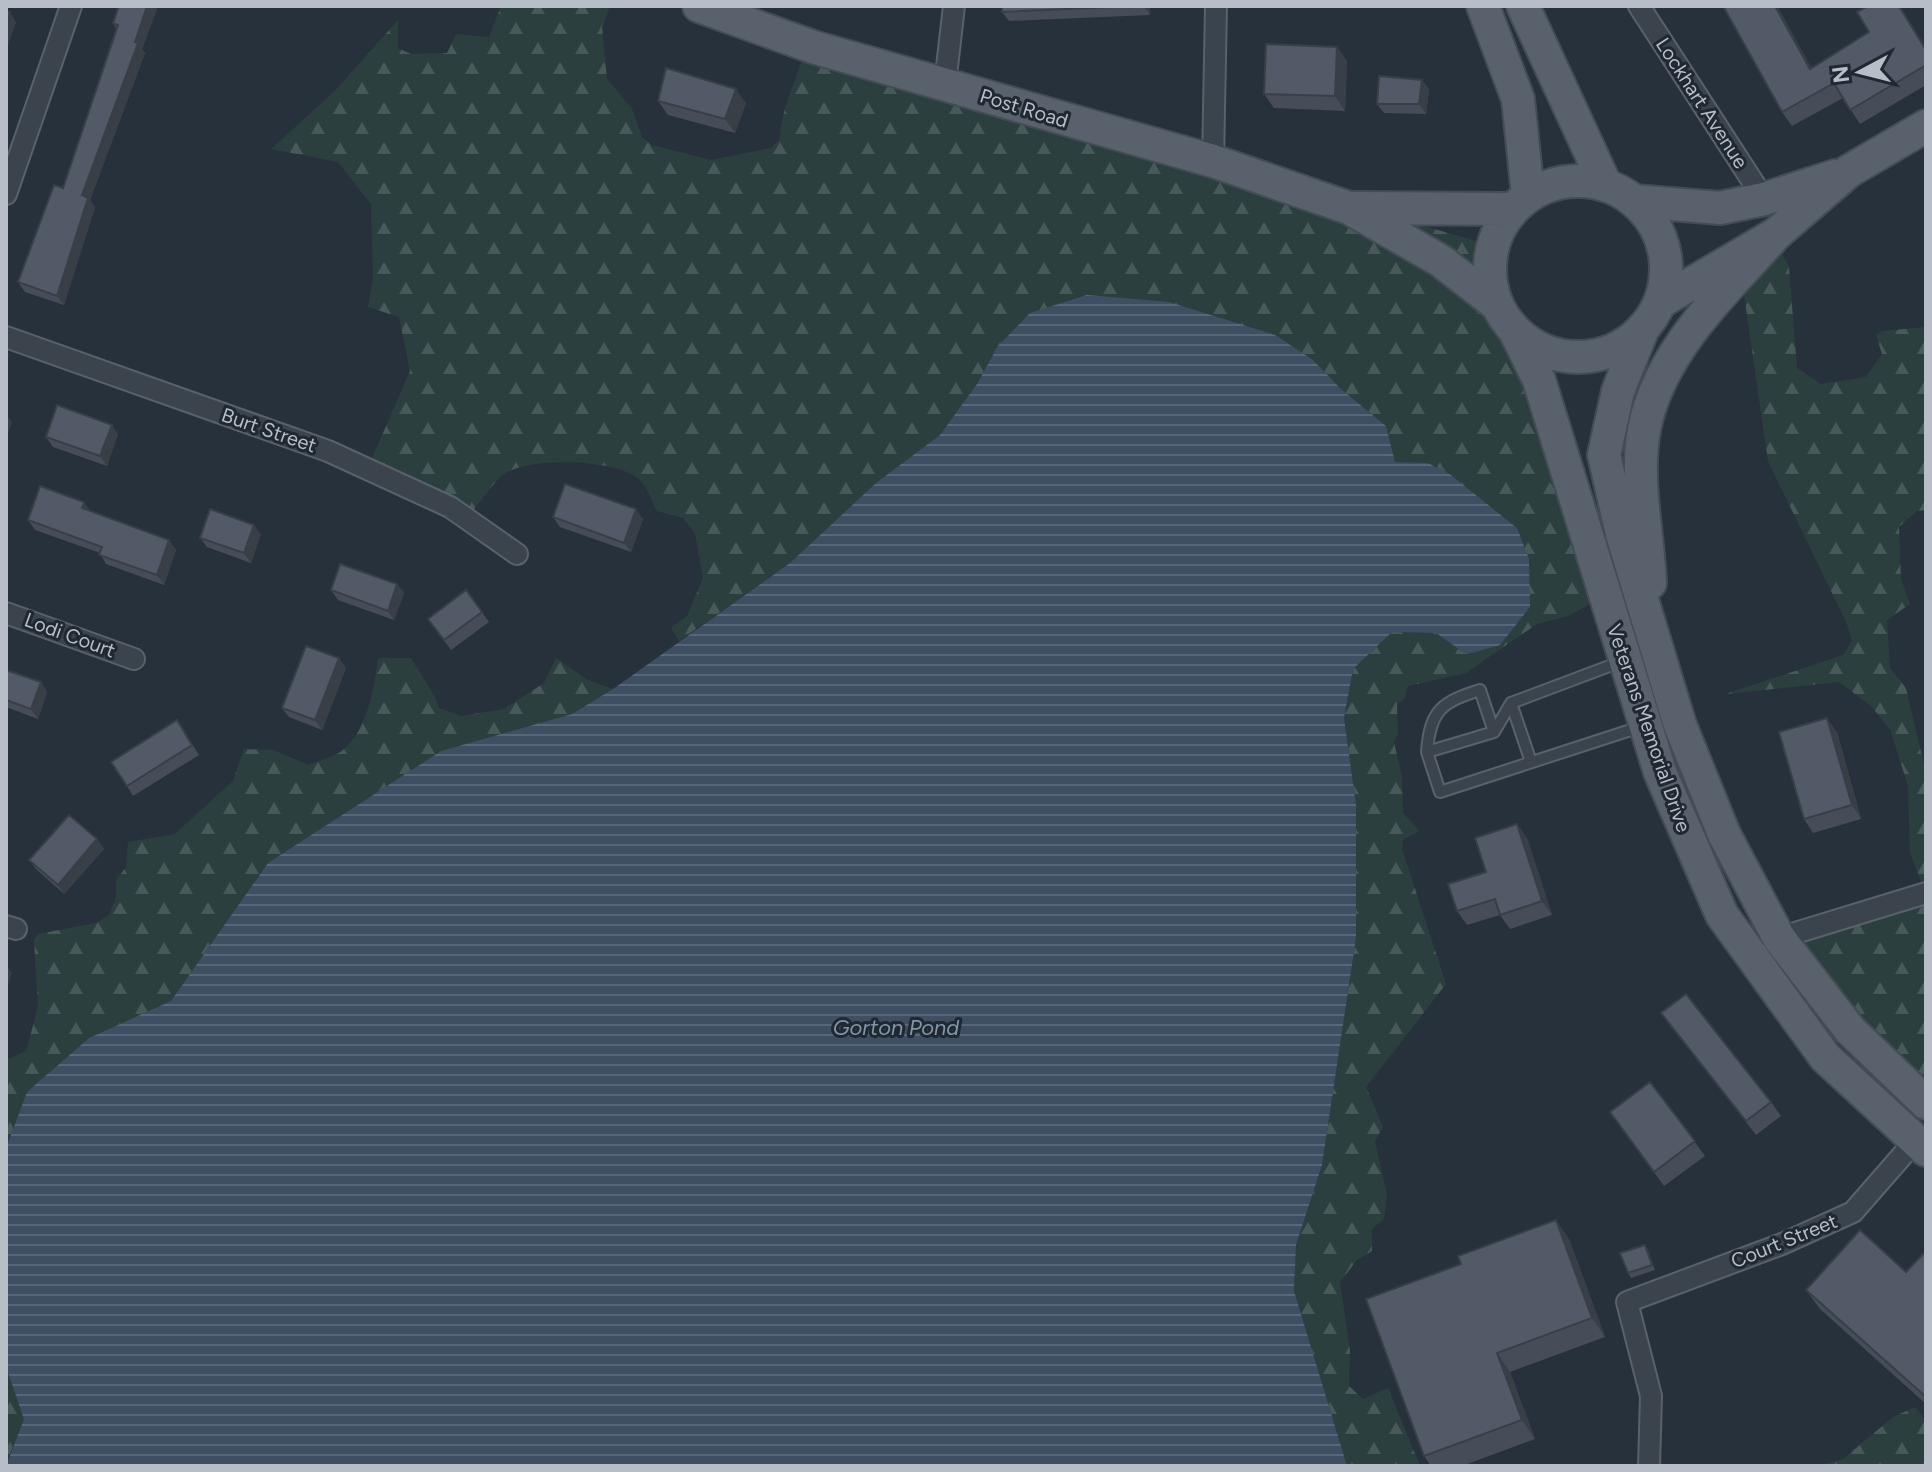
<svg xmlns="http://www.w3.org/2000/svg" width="1932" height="1472" font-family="Figtree,sans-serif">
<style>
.forest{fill:url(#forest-firs)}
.water{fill:url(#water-rules)}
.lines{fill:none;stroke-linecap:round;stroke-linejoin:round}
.lane-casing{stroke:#59616a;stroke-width:14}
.street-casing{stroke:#59616a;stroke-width:24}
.primary-casing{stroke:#444c55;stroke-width:36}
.lane{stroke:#3b434c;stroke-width:10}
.street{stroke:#3b434c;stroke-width:20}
.primary{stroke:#59626c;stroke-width:32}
.wall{fill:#464d58}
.shaded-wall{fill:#393f47}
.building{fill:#515a66;stroke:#393f47;stroke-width:2}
.labels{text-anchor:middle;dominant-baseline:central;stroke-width:6;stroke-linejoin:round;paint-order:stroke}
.street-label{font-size:20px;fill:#b7bec7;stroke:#202831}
.water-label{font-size:22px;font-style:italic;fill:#8295ab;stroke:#202831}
</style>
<defs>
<pattern id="forest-firs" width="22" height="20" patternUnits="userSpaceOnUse" patternTransform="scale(2)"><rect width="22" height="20" fill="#2c3f3f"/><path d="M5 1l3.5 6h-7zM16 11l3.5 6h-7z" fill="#485959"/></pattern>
<pattern id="water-rules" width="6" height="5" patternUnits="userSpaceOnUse" patternTransform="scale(2)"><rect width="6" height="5" fill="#3f4f63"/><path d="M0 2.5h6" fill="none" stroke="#586778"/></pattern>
</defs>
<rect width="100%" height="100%" fill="#27313c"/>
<!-- forest -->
<path class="forest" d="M501,6h109l-8,21 5,52 25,30 10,28 10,8 59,15 60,-12 9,-9c1,-32 17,-59 26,-91l684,197 9,6 39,156 68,188 -38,21 -31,8 -71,49 -58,13 -4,13 -7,5 1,30 -4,8 8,35 1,36 16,18 -16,9 -1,9 44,135 -80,103 17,40 -8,14 12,55 -3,23 -12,10v22l-15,9 -17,22 10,68 -1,36 14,13 25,-11 32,78h-73l-53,-175 2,-46 26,-80 34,-227v-133l-12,-87 9,-49 39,-37 44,1 27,19 9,1 28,-9 30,-37 -13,-79 -66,-53 -23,-12 -33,-1 -10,-37 -44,-36 -28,-29 -315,-14 -21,38 -37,51 -64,48 -86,80 -111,78 -8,-13 16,-12 16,-38 -8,-45 -12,-15 -26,-7c-5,-9 -10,-25 -18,-32 -22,-20 -113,-23 -136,-4 -13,11 -24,29 -35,42l-99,-52 41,-94 -11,-54 -31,-10 5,-29 -2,-74 -33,-42 -67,-13 64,-58 63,-71v28l13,6 36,-1 9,-19 33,3z
M1767,225l22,42 8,101 24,16 45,-7 16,-23 -6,-19 6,-4 44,-4v183l-9,1 -18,16 2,52 9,25 -23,16 3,48 16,20 20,85v317l-154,-142 152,-59 -14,-37 -2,-66 -18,-57 -19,-23 -32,-24 -113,12 117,-39 9,-14 -5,-17 -79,-163 -26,-180 -14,-39z
M378,658h33c10,18 21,30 28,50l22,8 43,-7 40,-26 12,-25 30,21 26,10 -40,25 -131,37 -173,112 -97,138 -82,37 -62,54 -21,56v-88l20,-9 12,-44 -4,-67 4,-6 58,-11 13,-8 7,-18v-17l10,-13 2,-25 47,-8 58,-53 11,-32 29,1 35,15c11,-4 26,-8 35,-15 25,-21 31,-61 35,-92z
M6,1367l18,52 -18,45z
M1915,1407l11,14v45h-108l25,-7 50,-42z"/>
<!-- water -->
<path class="water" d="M1087,295l82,7 106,33 38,25 28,29 45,37 9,36 33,1 23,12 66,53 12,31 1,48 -30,38 -28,8 -9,-1 -27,-19 -44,-1 -39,37 -9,49 12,87v133l-34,227 -26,80 -2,46 53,175h-1341l18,-47 -18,-52v-219l21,-56 62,-54 82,-37 97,-138 173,-112 131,-37 44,-27 174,-124 86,-80 64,-48 37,-51 21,-38 32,-33z"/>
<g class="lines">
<!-- lane casing -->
<g class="lane-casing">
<path id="lane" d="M1620,662l-109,41 -17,29 -67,20 13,40 200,-65
M1511,703l20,59
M1427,752c3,-42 15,-50 53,-62l14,42"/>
</g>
<!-- street casing -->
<g class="street-casing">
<path id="street" d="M1639,6l125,193
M945,84l9,-78
M1213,161l3,-155
M6,194l65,-188
M6,337l322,114 122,56 67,47
M6,613l128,46
M6,926l10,3
M1779,938l147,-45
M1649,1466l2,-70 -24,-94 155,-58 71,-32 62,-71"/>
</g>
<!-- primary casing -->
<g class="primary-casing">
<path id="primary" d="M699,6l114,41 400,114 136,47 92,53 55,43
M1483,6l35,93 10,96
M1523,6l82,178
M1490 269a88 88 0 1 1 176 0a88 88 0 1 1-176 0Z
M1634,201l86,7 44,-9 71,-23
M1356,208l156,1
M1660,302l116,-68 73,-63 77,-45
M1643,328l-25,63 -14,64 18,79 58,191 44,109 55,104 71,92 76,73
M1516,333l23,47 121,392 62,143 103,142 101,93
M1650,583c-2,-47 -14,-99 -7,-147 12,-82 81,-143 133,-202"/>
</g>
<!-- lane -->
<use href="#lane" class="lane"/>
<!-- street -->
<use href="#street" class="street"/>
<!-- primary -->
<use href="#primary" class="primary"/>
</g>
<!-- wall -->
<path class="wall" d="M119,6h39l-16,43 3,4 -55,147 5,7 -31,98 -39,-13 -7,-10 45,-94 53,-160 -3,-5z
M1002,6h148v9l-141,6 -7,-9z
M1723,6h54l34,62 58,-36 31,-26 26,42v37l-66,39 -17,-26 -51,28 -10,-14z
M1337,47l10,14 -2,50 -71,-3 -10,-14z
M1429,89l-3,25 -42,-1 -7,-9z
M658,101l88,2 -11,30 -67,-18z
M118,434l-11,32 -54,-19 -7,-10z
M90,512l79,28 7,10 -12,35 -58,-21 -6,-11 -65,-23 -7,-10z
M553,517l90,2 -12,33 -71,-25z
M261,534l-10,29 -44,-16 -7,-9z
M397,584l7,9 -10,27 -56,-20 -7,-10z
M466,590l23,32 -38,28 -23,-31z
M346,668l-24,62 -33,-13 -7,-9z
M6,670l35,12 6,10 -9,27 -32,-12z
M177,720l22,35 -66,41 -6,-10z
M1837,732l24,87 -48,14 -9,-14z
M1527,838l25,77 -42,14 -10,-14 -33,10 -10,-14 29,-39z
M97,839l7,10 -40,45 -28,-25 -7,-9z
M1661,1013l110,89 10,14 -25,19z
M1650,1082l55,74 -41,30 -54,-74z
M1569,1239l36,98 -95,35 25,67 -73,27h-31l-7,-10z
M1645,1245l3,5 7,20 -24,8 -3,-5z
M1926,1251v153l-106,-95 -14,-19 100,-18z"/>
<!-- shaded-wall -->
<path class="shaded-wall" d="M147,6h11l-16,43 3,4 -55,147 5,7 -31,98 -7,-9 25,-101z
M1144,6h6v9z
M1775,6h2l43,77 -10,-14z
M1899,6h1l26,42v2z
M10,12l6,10 -10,29v-28z
M1337,47l10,14 -2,50 -10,-15z
M1422,80l7,9 -3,25 -7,-10z
M736,89l10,14 -11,30 -10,-14z
M6,413l6,9 -6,17z
M112,425l6,9 -11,32 -7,-10z
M84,502l7,10 -9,-4z
M636,509l7,10 -12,33 -7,-9z
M254,525l7,9 -10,29 -7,-10z
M169,540l7,10 -12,35 -7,-10z
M397,584l7,9 -10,27 -6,-9z
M339,658l7,10 -24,62 -7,-10z
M41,682l6,10 -9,27 -7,-10z
M1827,718l10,14 24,87 -9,-14z
M1517,824l10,14 25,77 -10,-14z
M97,839l7,10 -40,45 -6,-9z
M6,965l6,8 -6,17z
M1556,1220l13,19 36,98 -13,-19z
M1645,1245l3,5 7,20 -3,-5z
M1497,1353l13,19 25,67 -13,-19z"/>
<!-- building -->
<path class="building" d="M119,6h28l-12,36 3,1 -56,152 6,3 -31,98 -39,-14 36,-97 9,3 55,-163 -5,-2z
M1002,6h134l-134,6z
M1723,6h52l35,63 59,-37 -12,-20 11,-6h31l27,44v15l-76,45 -16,-27 -52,29z
M6,11l4,1 -4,11z
M1266,44l71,3 -2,49 -71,-2z
M666,68l70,21 -11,30 -67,-18z
M1379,76l43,4 -3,24h-42z
M57,405l55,20 -12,31 -54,-19z
M565,484l71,25 -12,34 -71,-26z
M40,486l44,16 -2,6 87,32 -12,35 -58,-20 3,-8 -74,-27z
M210,509l44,16 -10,28 -44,-15z
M340,564l57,20 -9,27 -57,-21z
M466,590l16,22 -38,28 -16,-21z
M306,646l33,12 -24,62 -33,-12z
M6,670l35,12 -10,27 -25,-9z
M1827,718l25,87 -48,14 -25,-87z
M177,720l15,25 -65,41 -16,-24z
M69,815l28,24 -39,46 -29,-25z
M1517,824l25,77 -42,14 -5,-16 -38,12 -9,-27 38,-12 -11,-34z
M1686,994l85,108 -25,19 -85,-108z
M1650,1082l45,59 -41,31 -44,-60z
M1556,1220l36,98 -95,35 25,67 -98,36 -58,-157 95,-35 -3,-8z
M1860,1230l46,42 20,-21v146l-120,-107z
M1645,1245l7,20 -24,8 -8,-20z"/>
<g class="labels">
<!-- street labels -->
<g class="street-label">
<text transform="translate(1702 103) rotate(57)">Lockhart Avenue</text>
<text transform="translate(1024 108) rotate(17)">Post Road</text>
<text transform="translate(269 430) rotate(19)">Burt Street</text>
<text transform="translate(70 635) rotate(20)">Lodi Court</text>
<text transform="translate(1649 728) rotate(71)">Veterans Memorial Drive</text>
<text transform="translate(1784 1241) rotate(-22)">Court Street</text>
</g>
<!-- water labels -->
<g class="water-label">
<text x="896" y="1027">Gorton Pond</text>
</g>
</g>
<!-- border -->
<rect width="1932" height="1472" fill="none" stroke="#b7bec7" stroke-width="16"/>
<!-- north arrow -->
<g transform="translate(1860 72) rotate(263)" stroke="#202831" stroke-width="6" paint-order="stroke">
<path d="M0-6L14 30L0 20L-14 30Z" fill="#b7bec7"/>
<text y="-12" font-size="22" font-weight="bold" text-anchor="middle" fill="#b7bec7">N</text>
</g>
</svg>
